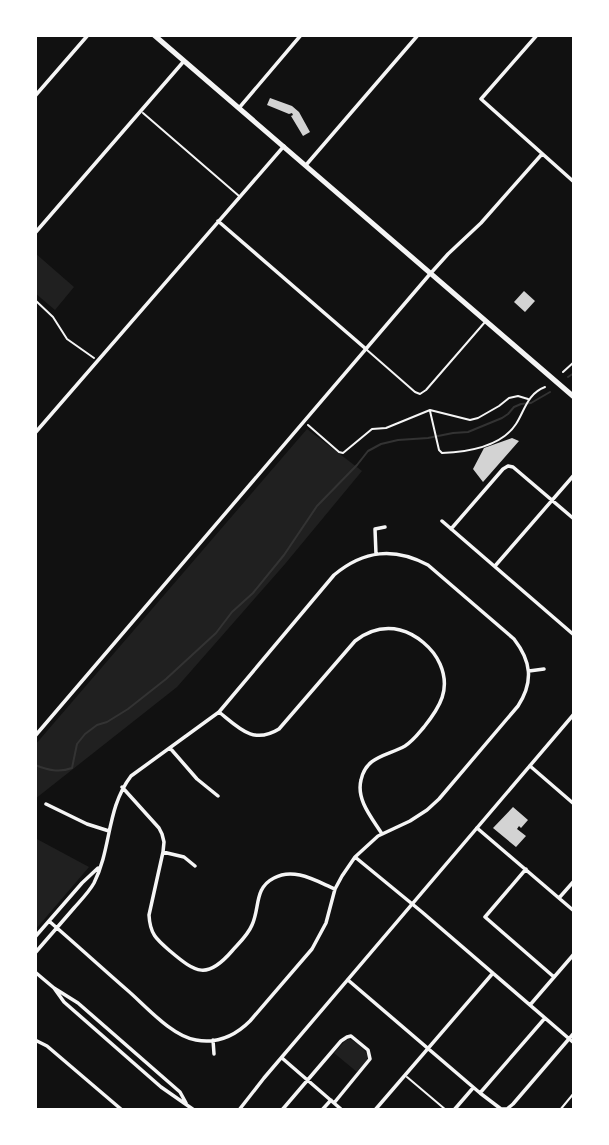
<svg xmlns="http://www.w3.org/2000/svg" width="609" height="1145" font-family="'Varela Round',sans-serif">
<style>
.green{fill:#202020}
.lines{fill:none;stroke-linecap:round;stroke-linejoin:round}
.stream{stroke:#333;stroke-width:2}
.building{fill:#d3d3d3}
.path{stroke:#f5f5f5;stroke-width:2}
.service{stroke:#f5f5f5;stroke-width:2}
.minor{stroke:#f5f5f5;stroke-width:3.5}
.tertiary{stroke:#f5f5f5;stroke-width:3.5}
.primary{stroke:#f5f5f5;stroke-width:5}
</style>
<rect width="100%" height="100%" fill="#111"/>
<!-- green -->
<path class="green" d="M35,253l39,34 -19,23 -20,-17z
M307,429l55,42 -77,93 -108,123 -142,112v-54z
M35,838l54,29 -54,63z
M349,1039c8,3 15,10 19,17l-1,4 -10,12 -23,-19 11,-12z"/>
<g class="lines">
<!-- stream -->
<path class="stream" d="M568,377l6,-4
M35,765c13,5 24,8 37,3l5,-24 8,-10 12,-9 10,-3 21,-13 38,-30 50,-46 16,-21 21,-19 31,-38 33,-49 40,-41 11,-14 13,-7 17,-4 30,-2 25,-5 15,-1 34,-14 6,-4 6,-7 7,-3 10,-1 19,-11"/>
</g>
<!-- building -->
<path class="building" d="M270,98l22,8 7,6 11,20 -7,4 -12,-20 2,-1 -1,-2 -3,1 -22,-9z
M524,291l11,10 -10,11 -11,-10z
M512,438l7,3 -36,41 -10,-13 11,-21z
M513,807l15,13 -7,8 -2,-2 -2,3 9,7 -10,11 -23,-19z"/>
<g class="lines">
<!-- path -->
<path class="path" d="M35,300l18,17 14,22 27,19
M563,372l11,-10
M430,411l9,39 3,3c24,-1 59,-6 74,-29 9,-14 11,-30 29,-37
M308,425l31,27 4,1 29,-24 14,-1 44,-18 40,10 8,-2 21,-12 10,-8 9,-2 10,3"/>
<!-- service -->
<path class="service" d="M143,113l96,83
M367,350l48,42 5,2 6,-4 59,-68
M407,1077l39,33
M560,1110l14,-17"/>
<!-- minor -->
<path class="minor" d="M537,35l-56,64 93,83
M35,96l53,-61
M239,108l62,-73
M306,165l112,-130
M218,221l148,128
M35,233l149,-172
M430,274l18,-20 33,-31 61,-69
M35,433l249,-287
M442,521l132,114
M451,529l52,-60 5,-3 5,1 61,52
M376,554l-1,-25 10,-2
M495,566l79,-91
M529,671l15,-2
M219,712c20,16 34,33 60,17l76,-88c13,-10 28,-15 45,-11 16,4 33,18 40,34 11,25 0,43 -16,63 -6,7 -11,14 -19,19 -18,10 -39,10 -44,34 -5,20 11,38 21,54
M170,748l27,31 21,17
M530,766l44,38
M122,787l37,41 3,6 2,8 -1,10 -14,63c1,19 7,24 21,36 26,22 37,29 62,0 7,-8 16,-16 20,-26 8,-17 2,-37 22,-47 20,-11 42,3 61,11
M46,804l41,20 22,7
M477,828l97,83
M163,852l21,5 11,9
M355,857l67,55 152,131
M526,869l-41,48 69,60
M559,898l15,-17
M35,937l47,-54 16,-15
M35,953c13,-15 26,-30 39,-45 7,-8 15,-16 20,-25 18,-36 12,-74 37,-107l88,-64 115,-137c30,-25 60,-28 94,-10l86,74c17,22 20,42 4,67l-79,93 -12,11 -17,11 -32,15 -23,21 -13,19 -7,13 -9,34 -14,26 -62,72c-15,15 -32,23 -54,19 -25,-4 -51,-35 -70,-51 -23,-20 -46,-41 -69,-61l-8,-7
M348,980l132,113 21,16h6l6,-5 61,-71
M530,1005l44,-51
M35,1040l12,6 75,64
M213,1040l1,14
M282,1058l60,52
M480,1093l65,-75
M282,1110l59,-69 6,-4 4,-1 17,14 2,9 -36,44
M322,1110l9,-10
M375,1110l118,-137
M454,1110l19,-22"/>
<!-- tertiary -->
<path class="tertiary" d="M35,736l395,-462
M35,972l19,16 24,15 102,89 6,11
M54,988l10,14 97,85 33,23
M239,1110l25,-32 310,-364"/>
<!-- primary -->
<path class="primary" d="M154,35l420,362"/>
</g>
<!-- border -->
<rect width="609" height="1145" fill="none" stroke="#ffffff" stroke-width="74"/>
</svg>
